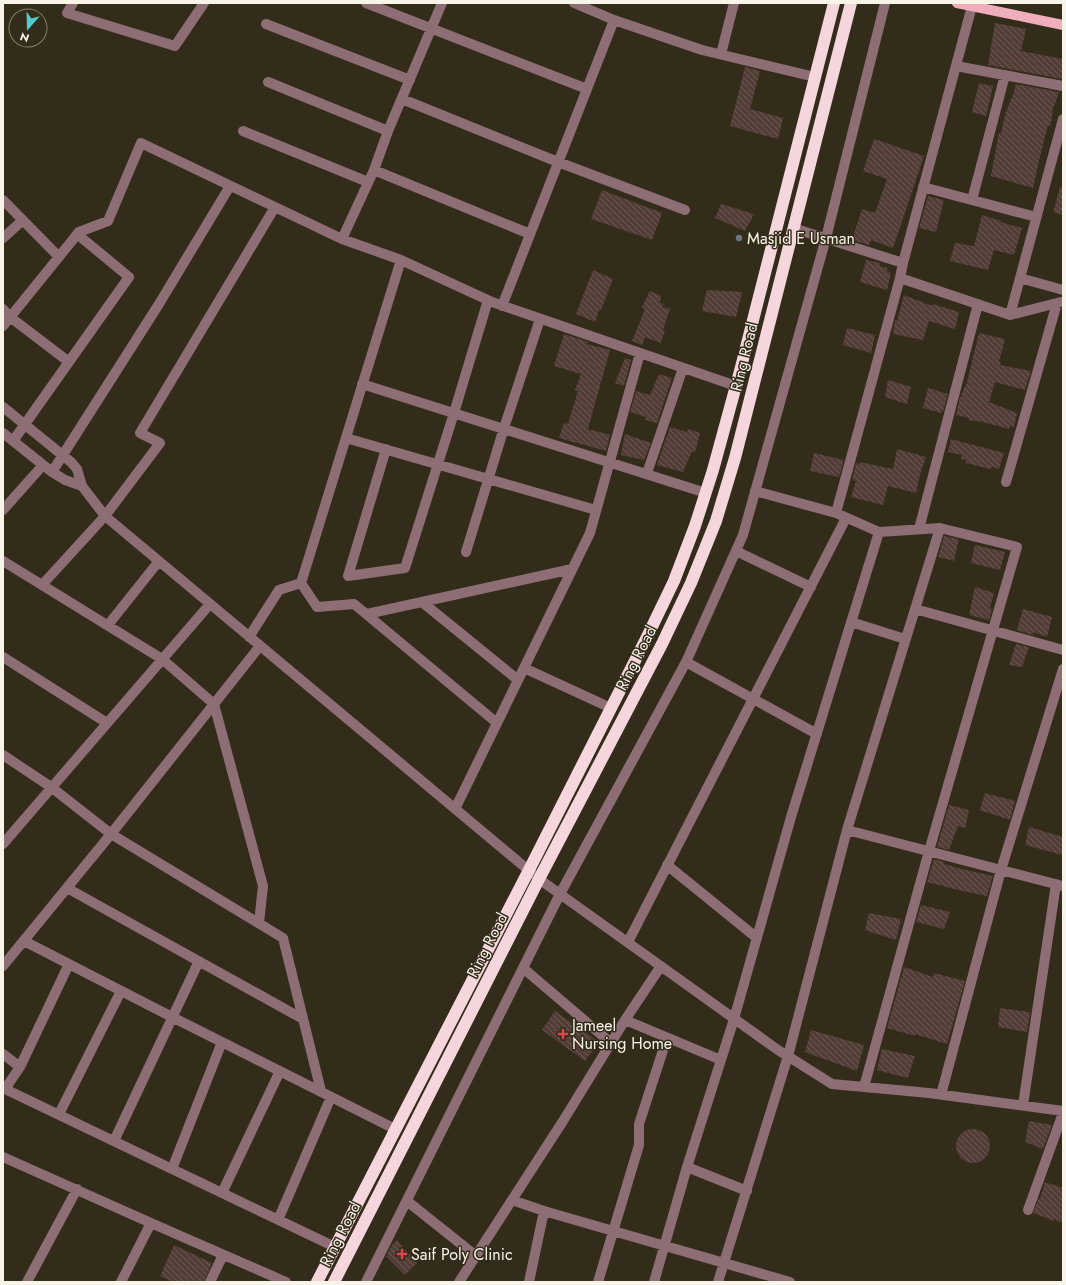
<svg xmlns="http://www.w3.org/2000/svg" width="1066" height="1285" font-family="Jost,sans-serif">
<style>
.building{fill:url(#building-back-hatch)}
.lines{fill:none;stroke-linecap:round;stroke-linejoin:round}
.minor{stroke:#8e6e75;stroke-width:10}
.major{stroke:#efaebc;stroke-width:10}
.highway{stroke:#f6d6dd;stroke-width:12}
.worship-dot{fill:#6b7280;stroke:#342c1a;stroke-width:1.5}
.health-dot{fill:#e0444e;stroke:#342c1a;stroke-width:1.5}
.labels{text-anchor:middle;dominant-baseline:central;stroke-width:3;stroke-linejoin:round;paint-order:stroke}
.poi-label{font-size:16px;fill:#f9f4e8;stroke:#342c1a;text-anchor:start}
.street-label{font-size:16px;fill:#f9f4e8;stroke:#342c1a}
</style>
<defs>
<pattern id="building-back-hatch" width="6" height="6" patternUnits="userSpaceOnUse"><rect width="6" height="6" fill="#533d37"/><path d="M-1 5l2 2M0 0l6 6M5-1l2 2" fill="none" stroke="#6c5a54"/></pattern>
</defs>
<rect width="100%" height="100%" fill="#342c1a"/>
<!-- building -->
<path class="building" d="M995,23l31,6 -5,22 42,8 -1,20 -74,-14z
M745,67l15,4 -10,38 33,9 -5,21 -48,-13z
M979,83l14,3 -7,30 -14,-4z
M1016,84l43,8 -7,20h1l-3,14 -2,-1 -8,31 -7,32 -42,-12 8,-43h2l4,-18 6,-16h1z
M874,139l50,17 -31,92 -22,-8 -2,5 -17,-5 10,-31 13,4 12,-34 -24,-8z
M1060,187h3v28l-10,-3z
M602,190l60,23 -10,27 -61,-21z
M928,196l16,4 -8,32 -17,-4z
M721,204l33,10 -9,17 -30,-13z
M982,215l19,6 -1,1 22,6 -8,27 -20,-5 -6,20 -38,-9 5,-18 19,3z
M866,260l14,3v3l7,2v3l4,2 -4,17 -27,-8z
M593,270l20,9 -12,31h-2l-4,12 -19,-8z
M707,290l35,2 -6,25 -34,-6z
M650,291l11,5 -1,7 4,1 -2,3 8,2 -7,21h2l-4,13 -16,-6 -3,8 -10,-4 13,-32 -3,-2z
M904,295l28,11v-2l27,8 -4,17 -26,-8 -6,19 -30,-6 2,-14 2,1z
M847,328l28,7 -4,18 -28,-8z
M979,333l26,6 -6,23h2l-1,3 31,6 -6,19 -30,-8 -6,20 28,11 -3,14 -4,-1 -1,3 -26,-7 -15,-2 1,-2 -13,-3 4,-18h1l4,-11h1z
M564,334l24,8 -1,2 23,6 -22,79 22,6 -4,16 -47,-13 5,-15 4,1 10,-33 -3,-1 6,-16 -27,-8z
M625,358l6,2 -7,26 -9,-3z
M659,374l13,4 -15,45 -12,-3 1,-3 -16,-5 6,-21 14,4z
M888,380l23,7 -4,17 -22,-7z
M928,388l20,6 -5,18 -2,-1v2l-18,-5z
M670,427l10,3 7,2 1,-3 12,4 -5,19 -3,-1 -9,21 -26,-7z
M625,434l26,9 -7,17 -23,-5z
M951,439l53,14 -5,16 -7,-2 -2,2 -24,-6v-3l-5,-1 1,-4 -14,-3z
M897,449l29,8 -6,18 -4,18 -28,-7 -5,19 -32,-8 5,-16 -4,-1 4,-17 4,1v-2l33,7z
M814,453l30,7 -5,17 -29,-6z
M944,536l15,3 -5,22 -16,-4z
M975,545l30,7 -5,18 -29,-7z
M975,587l19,6 -4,15 2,1 -3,11 -20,-5z
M1023,609l29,8 -5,20 -14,-5v3l-16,-5z
M1016,644l13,3 -7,20 -13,-2z
M985,793l30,8 -5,19 -30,-10z
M949,805l20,5 -4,18 -7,-2 -9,24 -12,-3z
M1029,827l34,10v18l-38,-10z
M934,859l11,3 -1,2 18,5 31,7 -6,20 -29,-6 -31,-8z
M921,905l29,7 -6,17 -28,-7z
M869,913l32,6 -5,21 -31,-10z
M904,967l29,10 1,-4 31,8 -18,63 -32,-10v2l-28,-8z
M1000,1008l30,4 -3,20 -29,-5z
M555,1011l44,31 -14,19 -43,-31z
M811,1030l53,15 -7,26 -52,-19z
M882,1049l33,7 -7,22 -31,-8z
M1029,1121l23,4 -9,24 -18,-7z
M956 1146a17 17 0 1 1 34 0a17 17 0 1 1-34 0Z
M1045,1182l18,6v35l-9,-4v2l-21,-8 6,-15 1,1z
M397,1240l20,23 -12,12 -19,-19 6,-11z
M174,1245l38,18 -8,19h-31l-13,-6z"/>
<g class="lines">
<!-- minor -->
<path class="minor" d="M73,3l-6,10 108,33 29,-43
M366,3l221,86
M574,3l40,17 88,30 113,27
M266,24l144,56
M721,54l13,-51
M956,66l107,20
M268,82l120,49
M402,99l156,63 127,48
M243,131l125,51
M374,170l156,64
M923,187l113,30
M3,200l56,57
M972,200l33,-125
M793,228l110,35 -3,15 110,37 53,-196
M3,238l20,-18
M401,260l91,42 244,84
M903,263l69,-257
M1020,278l43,12
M502,306l112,-286
M3,309l7,8 59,45
M1010,315l51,-13
M3,326l76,-94 29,-11 33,-78 201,96
M362,384l344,109
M3,407l68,55 6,7 5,17 23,30 434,363 239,171 54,34 97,9 134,18
M3,433l49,39 13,8 17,6
M346,438l250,72
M13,441l116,-164 -52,-43
M386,449l-38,127 57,-8 49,-155 34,-113
M52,472l107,-168 71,-118
M647,473l36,-105
M1006,482l51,-179
M755,491l81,22 43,19 61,-4
M3,510l40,-45
M836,513l64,-235
M919,529l59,-225
M736,551l75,36
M466,552l38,-124 36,-109
M3,561l159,98 52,45 49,182 -4,37
M301,583l16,24 37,-3 143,119
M42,585l63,-69 55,-73 -20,-10 135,-226
M422,602l96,78
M915,609l148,41
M367,614l205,-45
M851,622l54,17
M108,625l51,-64
M249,637l30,-47 22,-7 100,-323 -59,-21 32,-69 14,-39 54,-128
M3,657l104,66
M686,662l131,72
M524,668l87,40
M3,755l48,32 60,47 172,104 38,153
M455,809l135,-276 50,-180
M3,844l207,-240
M667,865l90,73
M67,888l236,131
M24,941l148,76 223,112
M628,942l218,-424
M3,966l108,-132 149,-188
M661,966l-36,54 96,40
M523,968l88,75
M3,1054l17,13 -15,22 330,158
M20,1067l49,-103
M864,1087l65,-236 88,-304 -77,-19 -93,302 216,56
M941,1095l60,-225 62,-201
M1023,1105l33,-221
M59,1114l62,-123
M114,1141l85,-180
M3,1157l148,66 -30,59
M687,1167l60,24
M172,1169l50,-127
M222,1193l58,-122
M512,1200l32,11 246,71
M407,1201l69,55
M1028,1210l35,-97
M278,1220l53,-123
M151,1223l135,59
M27,1282l50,-93
M210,1282l13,-27
M366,1282l194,-388 126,-232 57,-127 83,-297 59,-235
M459,1282l104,-161 62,-101
M529,1282l15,-71
M598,1282l41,-137v-21l28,-86
M654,1282l33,-115 47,-148 57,-202 88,-285
M718,1282l70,-226 59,-226"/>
<!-- major -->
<path class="major" d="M957,3l106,22"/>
<!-- highway -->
<path class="highway" d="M317,1282l212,-412 119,-235 26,-54 21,-55 18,-56 27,-99 94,-368
M334,1282l205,-403 123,-235 29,-61 25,-62 19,-63 116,-455"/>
</g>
<!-- markers -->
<circle class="worship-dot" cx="739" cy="238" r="4"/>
<g class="health-dot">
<path d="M561 1028h4v4h4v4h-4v4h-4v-4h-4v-4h4z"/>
<path d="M400 1248h4v4h4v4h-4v4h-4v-4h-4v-4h4z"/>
</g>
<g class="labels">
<!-- poi labels -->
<g class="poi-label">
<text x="747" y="238">Masjid E Usman</text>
<text x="572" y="1025">Jameel<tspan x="572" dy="18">Nursing Home</tspan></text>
<text x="411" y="1254">Saif Poly Clinic</text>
</g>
<!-- street labels -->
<g class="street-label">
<text transform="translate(744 357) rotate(-76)">Ring Road</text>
<text transform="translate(636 658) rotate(-63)">Ring Road</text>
<text transform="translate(487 945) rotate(-63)">Ring Road</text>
<text transform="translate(340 1234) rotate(-63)">Ring Road</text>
</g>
</g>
<!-- border -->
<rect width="1066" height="1285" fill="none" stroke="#f9f4e8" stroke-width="8"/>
<!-- north arrow -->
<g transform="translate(28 28) rotate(200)"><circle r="19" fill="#342c1a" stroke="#837c6c"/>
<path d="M0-3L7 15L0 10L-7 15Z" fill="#51ccd2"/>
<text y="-6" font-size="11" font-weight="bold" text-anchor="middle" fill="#f9f4e8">N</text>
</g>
</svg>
